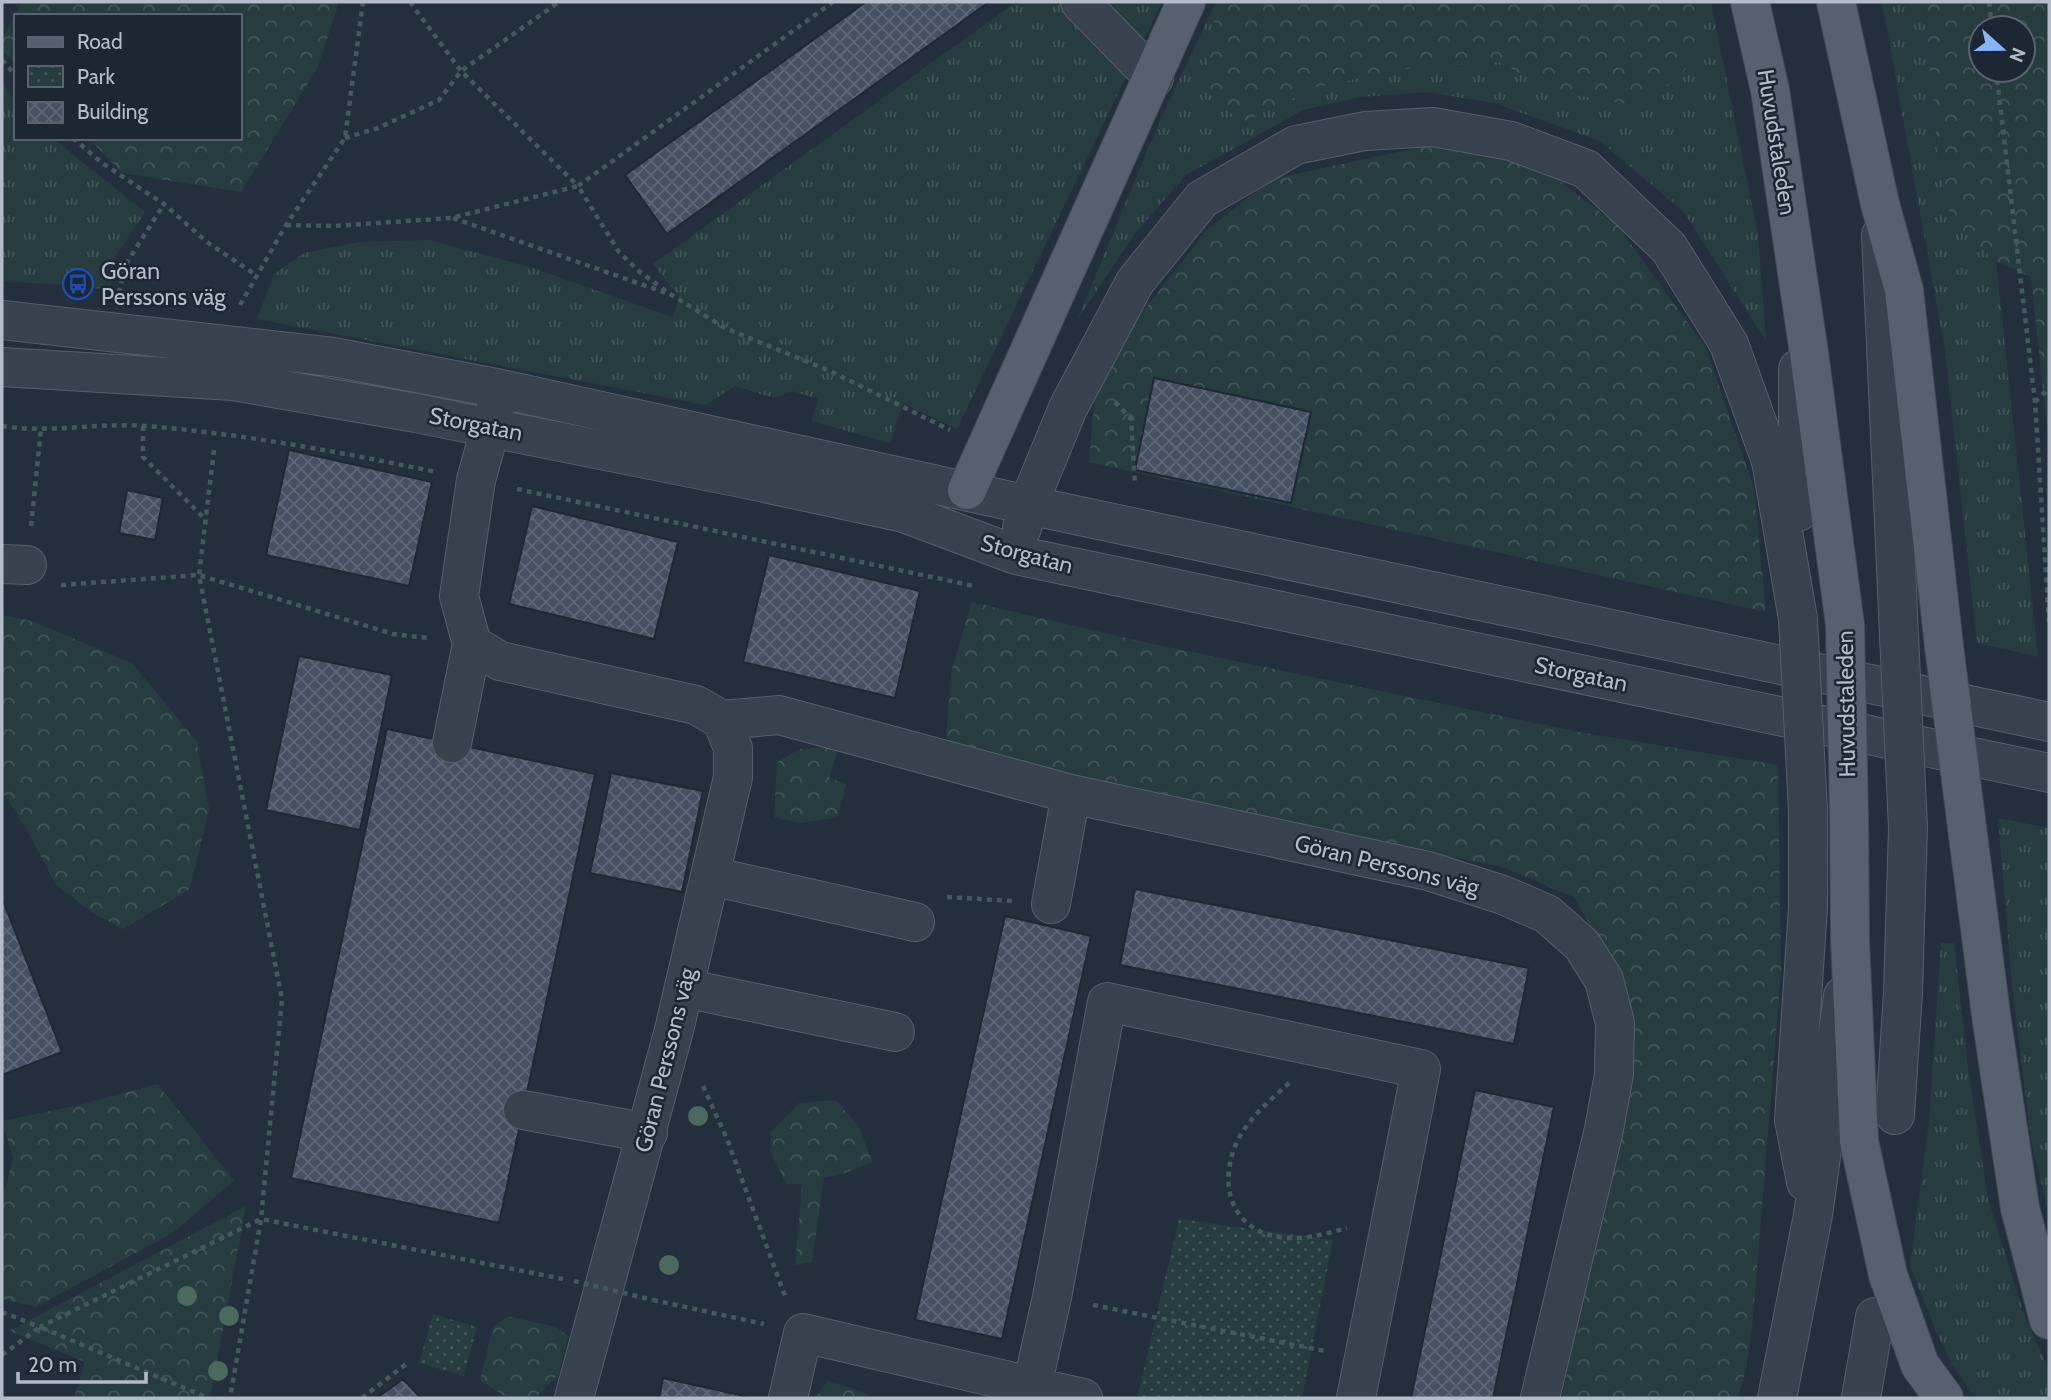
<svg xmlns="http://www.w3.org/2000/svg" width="2051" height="1400" font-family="Cabin,sans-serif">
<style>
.grass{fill:url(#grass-tufts)}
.forest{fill:url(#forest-crowns);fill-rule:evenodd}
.park{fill:url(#park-dots)}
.building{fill:url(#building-cross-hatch);stroke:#1f2835;stroke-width:2}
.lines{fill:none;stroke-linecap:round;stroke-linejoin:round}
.minor-casing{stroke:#565f6c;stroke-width:40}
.major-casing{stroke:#414a57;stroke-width:40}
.path{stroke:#44595c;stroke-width:4.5;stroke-dasharray:5 5;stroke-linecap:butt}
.minor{stroke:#38414e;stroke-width:38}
.major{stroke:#56606e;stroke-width:38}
.minor-bridge-casing{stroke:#565f6c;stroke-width:40;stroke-linecap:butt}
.major-bridge-casing{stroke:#414a57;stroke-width:40;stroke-linecap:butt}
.path-bridge{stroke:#44595c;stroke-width:4.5;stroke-dasharray:5 5;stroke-linecap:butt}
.minor-bridge{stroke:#38414e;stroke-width:38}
.major-bridge{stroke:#56606e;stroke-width:38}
.tree{fill:#4b6a5d}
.labels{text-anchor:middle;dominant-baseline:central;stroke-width:5;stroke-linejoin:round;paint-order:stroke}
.street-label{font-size:23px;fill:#b4bcc9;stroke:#1d2633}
.poi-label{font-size:23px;fill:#b4bcc9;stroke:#1d2633;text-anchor:start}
</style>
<defs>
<pattern id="grass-tufts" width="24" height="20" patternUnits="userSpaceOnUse" patternTransform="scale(1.75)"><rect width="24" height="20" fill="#263c3f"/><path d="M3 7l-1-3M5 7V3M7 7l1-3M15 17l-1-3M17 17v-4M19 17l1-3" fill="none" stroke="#435659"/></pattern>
<pattern id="forest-crowns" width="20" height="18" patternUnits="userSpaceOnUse" patternTransform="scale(1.75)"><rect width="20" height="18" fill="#263c3f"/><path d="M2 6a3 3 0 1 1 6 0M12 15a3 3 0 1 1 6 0" fill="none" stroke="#435659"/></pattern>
<pattern id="park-dots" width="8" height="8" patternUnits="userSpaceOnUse" patternTransform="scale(1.75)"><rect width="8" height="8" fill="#263c3f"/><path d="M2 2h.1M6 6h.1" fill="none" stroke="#435659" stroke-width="1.8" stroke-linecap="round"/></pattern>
<pattern id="building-cross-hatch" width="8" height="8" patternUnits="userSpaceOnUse" patternTransform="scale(1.75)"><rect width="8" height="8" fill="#455162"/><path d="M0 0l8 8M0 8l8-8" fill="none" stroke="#5d6877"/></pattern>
</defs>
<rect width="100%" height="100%" fill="#242f3e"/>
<!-- grass -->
<path class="grass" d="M1016,2h146l-205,427 -54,-26 -13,40 -79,-22 7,-22 -26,-8 -18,7 -39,-12 -29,19 -449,-86 17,-45 30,-21 55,-11 70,-2 101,27 142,50 8,-19 -27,-34z
M1216,2h495l47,233 8,106 -82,-129 -84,-71 -106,-38 -67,-11 -66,5 -58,13 -117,65 -50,57 -59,88 83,-200z
M1882,2h41l14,145 13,71 46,43 42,396 -61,-14 -32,-293z
M2,82l14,20v36h36l93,74 -29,44 -6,34 -18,-2 1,-8 -26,-4 -1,9 -64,-4z
M1998,818l51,10v386l-18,-74 -19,-155z
M1941,943h13l14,125 20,131 36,115 25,56v28h-73l-24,-34 -16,-33 -26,-65 19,-144z"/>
<!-- forest -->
<path class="forest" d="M22,2h317l-22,67 -76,123 -119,-19 -34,-35h152v-122h-224v49l-14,-15v-11z
M1218,2h479l-3,55 -14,20 -43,29 -83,-15 -55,-29 -83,5 -99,20 -76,36 -38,-36 10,-46 1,-34z
M1923,2h126v444l-18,-169 -35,-16 -46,-42 -13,-72zM1981,28h42v42h-42z
M1441,143l94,19 82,63 89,123 48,140 12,124 -677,-150 5,-59 35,-74 79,-100 64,-50z
M972,602l176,41 431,89 199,33 3,208 -29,355 -6,41 -8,29h-176l63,-319 -14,-118 -37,-64 -72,-30 -324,-65 -232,-61 5,-68z
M2,615l30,6 100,42 65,79 12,67 -19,80 -67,40 -30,-16 -37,-28 -28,-53 -26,-41z
M839,746l-10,32 17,6 -8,33 -37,6 -27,-6 3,-55 23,-13z
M158,1084l76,97 -63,53 -135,73 -34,-8v-99l11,-42 -11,-37 77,-16z
M835,1100l24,26 13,36 -26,11 -22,5 -12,84 -17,3 7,-81h-16l-16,-33 1,-19 28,-29z
M246,1206l-36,192h-136l11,-36 -76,-31z
M508,1316l48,11 12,9 -9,38 -24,24h-27l-28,-18 13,-53z
M828,1381l37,12 7,5h-57z"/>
<!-- park -->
<path class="park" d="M1179,1219l154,21 -31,158h-165z
M433,1314l44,13 -13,49 -45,-13z"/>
<!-- building -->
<path class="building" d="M866,2h123l-322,232 -42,-59z
M1154,378l157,34 -20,91 -156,-33z
M289,450l143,32 -23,104 -143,-31z
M127,490l36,8 -8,42 -36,-7z
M532,506l146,36 -24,97 -145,-35z
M769,555l151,36 -25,107 -152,-36z
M299,656l93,19 -32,155 -94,-20z
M387,729l208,45 -96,449 -208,-45z
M611,773l92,18 -21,101 -92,-19z
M1135,889l394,79 -15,76 -394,-79z
M2,898l60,154 -60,23z
M1005,916l86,20 -89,403 -87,-19z
M1475,1090l79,17 -61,291h-82z
M663,1378l86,19 -1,1h-89z
M403,1379l18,19h-44z"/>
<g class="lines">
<!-- minor casing -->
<g class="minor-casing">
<path id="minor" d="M1080,2l74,76
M1881,235l18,400
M2,320l331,37 168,32 527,116 1021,217
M2,367l231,14 183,32 330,66 158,34 112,42 1033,218
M1798,369v143
M498,401l-22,79 -17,116 13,48 28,17 196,44 26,15 11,28v29l-59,253 -100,368
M1022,528l6,-23 40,-97 67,-126 67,-83 94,-54 69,-14 68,-4 78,14 75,28 83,79 60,96 42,117 27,158
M2,564l25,1
M722,720l57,-5 292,79 357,77 75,24 44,19 35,31 22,35 11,43 -1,51 -10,55 -64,269
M452,743l20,-99
M711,876l204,46
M1051,904l20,-110
M684,988l211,44
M523,1110l125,23
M1895,1115l8,-123 5,-164
M1806,1182l-12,-62 14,-213v-96
M1032,1387l20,-90 55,-295 314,67 -65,329
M788,1398l15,-65 280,65
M1777,1398l36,-183 30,-219
M1861,1398l14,-81"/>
</g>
<!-- major casing -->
<g class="major-casing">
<path id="major" d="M1750,2l20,88 39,263 36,272
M1836,2l44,202 24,86 40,356
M967,490l219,-488
M1849,816l1,124 9,201 29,134 32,90 24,33
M1969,843l23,179 28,186 29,112"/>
</g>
<!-- path -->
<path class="path" d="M410,2l51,69 117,115 255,-184
M1989,2l3,26
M2,60l14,16
M1996,70l39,332 14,220
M73,138l29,25 62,41 43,38 49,33
M345,138l33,-10 61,-28 22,-29 98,-69
M453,218l213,75
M286,225l48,1 117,-8 127,-32 41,66 21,20 30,22 55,34 105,43 120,59
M119,293l7,-29 38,-60
M240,305l46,-80 59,-87 18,-136
M1115,402l16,17 4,66
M2035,402l14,-14
M2,426c48,8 96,-4 144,0 98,8 194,26 290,46
M143,426v31l63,63
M214,450l-15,125 83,424 -21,220 -31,179
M517,489l457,97
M31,526l10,-97
M61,585l138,-10 194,59 35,4
M947,897l65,4
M1289,1083c-21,19 -45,39 -55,66 -16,45 3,86 54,89 20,1 40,-5 59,-10
M703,1086l24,53 58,157
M653,1300l111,24
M1093,1305l232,46
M2,1312l38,15 221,-108 302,60
M2,1355l38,-28 168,71
M362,1398l44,-34"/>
<!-- minor -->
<use href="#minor" class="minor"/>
<!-- major -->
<use href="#major" class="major"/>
<!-- minor-bridge casing -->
<g class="minor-bridge-casing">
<path id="minor-bridge" d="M1798,619l10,192
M1899,635l9,193"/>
</g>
<!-- major-bridge casing -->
<g class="major-bridge-casing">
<path id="major-bridge" d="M1845,625l4,191
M1944,646l25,197"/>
</g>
<!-- path-bridge -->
<path class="path-bridge" d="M574,1281l79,19"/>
<!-- minor-bridge -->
<use href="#minor-bridge" class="minor-bridge"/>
<!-- major-bridge -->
<use href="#major-bridge" class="major-bridge"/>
</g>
<!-- trees -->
<g class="tree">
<circle cx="698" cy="1116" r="10"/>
<circle cx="669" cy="1265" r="10"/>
<circle cx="187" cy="1296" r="10"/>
<circle cx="229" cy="1316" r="10"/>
<circle cx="218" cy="1371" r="10"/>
</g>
<!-- icons -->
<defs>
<g id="bus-ring" transform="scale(1.575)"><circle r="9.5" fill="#1d2633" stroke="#1a4fb4" stroke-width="1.5"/><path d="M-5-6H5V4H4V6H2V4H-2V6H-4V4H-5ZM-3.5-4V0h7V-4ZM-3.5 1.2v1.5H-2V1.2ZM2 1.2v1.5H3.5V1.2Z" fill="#1a4fb4"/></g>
</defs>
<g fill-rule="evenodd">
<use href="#bus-ring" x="78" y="284"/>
</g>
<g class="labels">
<!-- street labels -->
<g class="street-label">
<text transform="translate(1777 142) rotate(81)">Huvudstaleden</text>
<text transform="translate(476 424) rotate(11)">Storgatan</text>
<text transform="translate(1027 554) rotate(15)">Storgatan</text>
<text transform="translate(1581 674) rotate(12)">Storgatan</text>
<text transform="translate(1846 704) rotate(-91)">Huvudstaleden</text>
<text transform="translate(1387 865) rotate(14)">Göran Perssons väg</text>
<text transform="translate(665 1060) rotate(-76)">Göran Perssons väg</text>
</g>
<!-- poi labels -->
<g class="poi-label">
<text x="101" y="271">Göran<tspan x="101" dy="26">Perssons väg</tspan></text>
</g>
</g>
<!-- border -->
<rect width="2051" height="1400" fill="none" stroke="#b4bcc9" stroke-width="7"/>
<!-- legend -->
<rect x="14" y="14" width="228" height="126" fill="#1d2633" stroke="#59626f" stroke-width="2"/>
<rect x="28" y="37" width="35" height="10" fill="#56606e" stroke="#59626f" stroke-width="2"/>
<text x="77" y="49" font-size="21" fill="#b4bcc9">Road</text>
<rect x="28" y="66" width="35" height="21" fill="url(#park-dots)" stroke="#59626f" stroke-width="2"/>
<text x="77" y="84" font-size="21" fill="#b4bcc9">Park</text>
<rect x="28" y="102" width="35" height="21" fill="url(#building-cross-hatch)" stroke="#59626f" stroke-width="2"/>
<text x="77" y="119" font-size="21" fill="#b4bcc9">Building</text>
<!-- north arrow -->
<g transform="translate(2002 49) rotate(111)"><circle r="33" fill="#1d2633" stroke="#59626f" stroke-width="2"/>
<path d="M0-5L12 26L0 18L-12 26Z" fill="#8ab4f8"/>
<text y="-10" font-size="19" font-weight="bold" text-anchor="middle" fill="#b4bcc9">N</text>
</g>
<!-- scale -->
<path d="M18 1372v10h128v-10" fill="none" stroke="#b4bcc9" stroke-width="3.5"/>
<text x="28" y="1372" font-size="21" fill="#b4bcc9" stroke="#1d2633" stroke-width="5" paint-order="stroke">20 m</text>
</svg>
